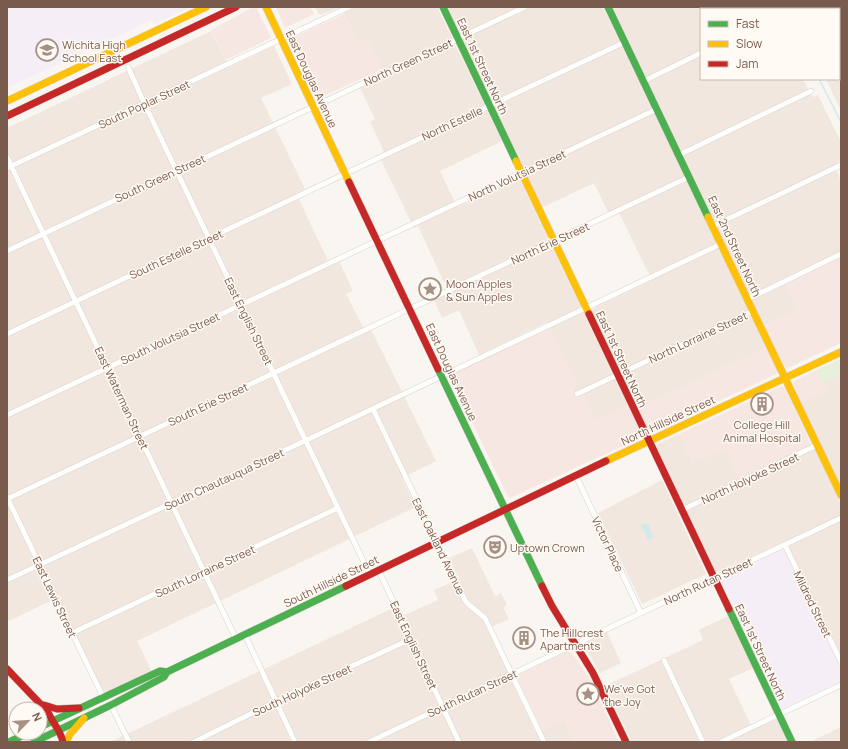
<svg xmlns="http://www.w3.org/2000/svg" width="848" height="749" font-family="Manrope,sans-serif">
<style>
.residential{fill:#f1e7de}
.commercial{fill:#f6e7e2}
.education{fill:#f5eef6}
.green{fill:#e7f0db}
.water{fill:#d1e9ea}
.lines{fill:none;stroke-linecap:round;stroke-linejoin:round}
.stream{stroke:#d1e9ea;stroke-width:1.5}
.street-casing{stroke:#d9d2ce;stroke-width:6}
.fast-casing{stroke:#d9d1cc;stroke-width:8}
.slow-casing{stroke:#d9d1cc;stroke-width:8}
.jam-casing{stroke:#d9d1cc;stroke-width:8}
.street{stroke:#fefefd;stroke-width:5}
.fast{stroke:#4caf50;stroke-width:7}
.slow{stroke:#ffc107;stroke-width:7}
.jam{stroke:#c62828;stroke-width:7}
.labels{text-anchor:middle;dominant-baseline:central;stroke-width:3;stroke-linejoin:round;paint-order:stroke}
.poi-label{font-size:11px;fill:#795b4e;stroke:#fffaf3;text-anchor:start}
.street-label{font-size:11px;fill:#795b4e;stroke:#fffaf3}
</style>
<rect width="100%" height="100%" fill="#f9f5f0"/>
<!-- residential -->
<path class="residential" d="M315,7h25l-19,8 -2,-1z
M341,7h96l65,134 -62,30 17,36 58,-27h5l108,226 -32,15 -13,-26 -6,3 -6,-11 6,-3 -30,-62 -68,33 -20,-45 -17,8 -8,-18 15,-7 -31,-67 -4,2 -33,-68 5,-4 -16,-34 5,-3 -15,-31 25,-12 -17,-36 -10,4z
M445,7h158l164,340 -130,62 -46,-96 1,-2 5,-5 55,-26 -35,-71 -9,3 -14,-29 -53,25z
M611,7h166l1,2h-77v70h102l8,16 3,2 4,-2 23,47v18l-7,5 7,16v70l-58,28 15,31 -34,15z
M792,7h49v104l-15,-32h13v-70h-46z
M211,31l18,36 45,-21 18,38 -31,14 44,91 -9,4 34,72 9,-4 14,30 -7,3 19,37 6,-2 65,132 -34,17 14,29 -279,134 15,31 -46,20 -3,-2 -3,-5 -42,-88 -49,24 -2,-3v-490z
M841,374v113l-40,-84 25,-12 -4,-8z
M679,434l14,29 32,-15 17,35 71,-34 4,2 24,52v153l-55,-115 -68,31 -3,-1 -58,-123 -1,-3 2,-1z
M662,480l44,94 -64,30 -44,-91z
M472,548l23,48 6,-3 6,12 -4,2 6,12 -22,10 49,104 28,-13 11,22h-465l283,-134 5,10 40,-18 -4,-10 25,-11 -10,-21z
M728,616l25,52 -24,11 24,50 24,-10 11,23h-156l-27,-56 98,-46 -4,-10z
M607,632l14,31 -21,10 -14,-24 -1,-5 2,-2z
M841,727v15h-31z"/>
<!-- commercial -->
<path class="commercial" d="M254,7h2l15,31 -45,22 -15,-30z
M276,7h34l4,7 -29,14z
M344,14l14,30 10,-5 14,30 -65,30 -27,-60z
M841,257v86l-53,25h-2l-3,-2 -19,-41 34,-16 -13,-25z
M550,328l28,56 -7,3 5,11 7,-3 13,26 32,-15 14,29 -4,4 -128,59 -3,-3 -57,-118 1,-3z
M767,347l11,23v2l-2,2 -123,58 -5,-1 -11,-22z
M816,370l10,21 -25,12 -8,-20 3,-3z
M782,386l4,2 25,57 -72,34 -14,-31 -32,15 -14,-29z
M568,651l4,2 17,24 30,65h-44l-11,-22 -22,10 -25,-53v-2z"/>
<!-- education -->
<path class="education" d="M7,7h184l-37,17 -2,-4 -145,68z
M783,549l3,3 55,115v14l-59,28 -3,-3 -1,-6 -15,-32 -5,-4 -14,-30 -1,-7 -18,-39 -3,-2 -3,-6 1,-2z"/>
<!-- green -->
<path class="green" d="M838,360h3v14l-19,9 -6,-13z"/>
<!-- water -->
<path class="water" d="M644,523l5,2 1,6 4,5 -3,4 -4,-1 -1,-6 -5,-5 1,-4z"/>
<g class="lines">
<!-- stream -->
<path class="stream" d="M784,7l1,2
M819,79l22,43"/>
<!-- street casing -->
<g class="street-casing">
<path id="street" d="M797,9l3,-2
M128,67l18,40 224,468
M839,79l2,-1
M644,81l57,-28
M679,155l132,-64
M7,157l229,482
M7,168l342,-161
M713,226l128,-61
M7,251l518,-244
M748,299l93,-45
M7,334l346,-164 272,-128
M577,394l176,-83
M373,409l92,191 3,4 17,14 59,124
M7,415l650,-306
M576,476l65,137
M7,497l96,200
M7,499l682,-322
M682,510l135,-65
M785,545l56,117
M379,571l80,171
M7,580l304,-142 410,-194
M72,633l266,-125
M245,635l50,107
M664,660l39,82
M111,705l18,37
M194,742l97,-48 120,-55
M369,742l472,-224
M721,742l120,-57"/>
</g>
<!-- fast casing -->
<g class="fast-casing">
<path id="fast" d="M443,7l73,154
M608,7l100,210
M438,369l104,217
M729,609l63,133
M40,727l120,-56 7,1
M9,742l19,-9
M34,742l77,-37 53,-28 3,-5 179,-86"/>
</g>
<!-- slow casing -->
<g class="slow-casing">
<path id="slow" d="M266,7l83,175
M7,101l199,-94
M516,161l73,153
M708,217l133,278
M606,461l235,-109
M66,742l4,-8 14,-16"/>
</g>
<!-- jam casing -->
<g class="jam-casing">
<path id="jam" d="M7,116l229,-109
M349,182l89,187
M589,314l140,295
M346,586l260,-125
M542,586l10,20 41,67 33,69
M7,669l41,43c4,10 13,19 15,30
M44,705l13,4 22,-1"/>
</g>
<!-- street -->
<use href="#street" class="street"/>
<!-- fast -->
<use href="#fast" class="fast"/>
<!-- slow -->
<use href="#slow" class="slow"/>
<!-- jam -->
<use href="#jam" class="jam"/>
</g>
<!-- icons -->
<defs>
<g id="school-ring" transform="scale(1.15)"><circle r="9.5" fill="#fffaf3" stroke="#a69187" stroke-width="1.5"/><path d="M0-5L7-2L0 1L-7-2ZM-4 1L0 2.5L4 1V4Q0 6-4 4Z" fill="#a69187"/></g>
<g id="sight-ring" transform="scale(1.15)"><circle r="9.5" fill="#fffaf3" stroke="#a69187" stroke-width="1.5"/><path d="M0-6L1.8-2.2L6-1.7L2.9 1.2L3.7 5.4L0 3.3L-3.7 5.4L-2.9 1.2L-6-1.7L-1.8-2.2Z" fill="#a69187"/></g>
<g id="building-ring" transform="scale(1.15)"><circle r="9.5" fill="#fffaf3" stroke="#a69187" stroke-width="1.5"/><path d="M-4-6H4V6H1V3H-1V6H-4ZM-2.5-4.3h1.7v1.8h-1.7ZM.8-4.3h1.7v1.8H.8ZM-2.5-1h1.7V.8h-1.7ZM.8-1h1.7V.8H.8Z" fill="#a69187"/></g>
<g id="theatre-ring" transform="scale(1.15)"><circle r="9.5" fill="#fffaf3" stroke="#a69187" stroke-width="1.5"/><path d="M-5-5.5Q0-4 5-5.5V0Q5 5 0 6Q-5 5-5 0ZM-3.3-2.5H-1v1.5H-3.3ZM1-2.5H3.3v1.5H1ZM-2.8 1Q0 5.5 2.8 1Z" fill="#a69187"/></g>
</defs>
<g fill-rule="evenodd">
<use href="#school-ring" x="47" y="50"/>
<use href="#sight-ring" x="430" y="289"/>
<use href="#building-ring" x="762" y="404"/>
<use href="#theatre-ring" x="495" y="547"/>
<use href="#building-ring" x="524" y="638"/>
<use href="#sight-ring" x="588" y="694"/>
</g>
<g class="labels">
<!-- poi labels -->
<g class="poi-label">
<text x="62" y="44">Wichita High<tspan x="62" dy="13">School East</tspan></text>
<text x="446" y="283">Moon Apples<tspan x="446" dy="13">&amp; Sun Apples</tspan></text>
<text x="762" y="424" text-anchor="middle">College Hill<tspan x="762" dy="13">Animal Hospital</tspan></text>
<text x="510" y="547">Uptown Crown</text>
<text x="540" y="632">The Hillcrest<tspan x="540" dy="13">Apartments</tspan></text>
<text x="604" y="688">We've Got<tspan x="604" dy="13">the Joy</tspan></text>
</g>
<!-- street labels -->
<g class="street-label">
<text transform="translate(408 62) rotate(-25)">North Green Street</text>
<text transform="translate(483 66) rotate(65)">East 1st Street North</text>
<text transform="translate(312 79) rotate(65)">East Douglas Avenue</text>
<text transform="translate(144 104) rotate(-25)">South Poplar Street</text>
<text transform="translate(452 123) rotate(-25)">North Estelle</text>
<text transform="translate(517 175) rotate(-25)">North Volutsia Street</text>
<text transform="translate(160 178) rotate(-25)">South Green Street</text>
<text transform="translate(550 243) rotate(-25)">North Erie Street</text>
<text transform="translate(735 246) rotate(65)">East 2nd Street North</text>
<text transform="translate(176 254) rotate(-25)">South Estelle Street</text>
<text transform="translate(249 321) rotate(64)">East English Street</text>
<text transform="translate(698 337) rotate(-25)">North Lorraine Street</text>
<text transform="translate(170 338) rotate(-25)">South Volutsia Street</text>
<text transform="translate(622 359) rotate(65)">East 1st Street North</text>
<text transform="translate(452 372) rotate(65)">East Douglas Avenue</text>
<text transform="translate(122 398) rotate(65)">East Waterman Street</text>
<text transform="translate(208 404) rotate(-25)">South Erie Street</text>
<text transform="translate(668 420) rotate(-25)">North Hillside Street</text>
<text transform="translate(750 478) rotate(-25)">North Holyoke Street</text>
<text transform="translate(224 479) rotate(-25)">South Chautauqua Street</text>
<text transform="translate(608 544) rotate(65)">Victor Place</text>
<text transform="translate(439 546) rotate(64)">East Oakland Avenue</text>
<text transform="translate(205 571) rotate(-25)">South Lorraine Street</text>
<text transform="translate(331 581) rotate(-26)">South Hillside Street</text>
<text transform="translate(708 581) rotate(-25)">North Rutan Street</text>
<text transform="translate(55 597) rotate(65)">East Lewis Street</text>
<text transform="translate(813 604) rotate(64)">Mildred Street</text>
<text transform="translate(414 645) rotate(65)">East English Street</text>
<text transform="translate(761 652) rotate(65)">East 1st Street North</text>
<text transform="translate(302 690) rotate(-25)">South Holyoke Street</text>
<text transform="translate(472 693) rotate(-25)">South Rutan Street</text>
</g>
</g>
<!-- border -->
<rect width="848" height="749" fill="none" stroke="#795b4e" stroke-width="16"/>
<!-- legend -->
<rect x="700" y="8" width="140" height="72" fill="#fffaf3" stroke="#c9bab1"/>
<rect x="708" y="21" width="20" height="6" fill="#4caf50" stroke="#c9bab1"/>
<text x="736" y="28" font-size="12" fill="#795b4e">Fast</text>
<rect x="708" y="41" width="20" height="6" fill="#ffc107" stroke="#c9bab1"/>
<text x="736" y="48" font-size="12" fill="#795b4e">Slow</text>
<rect x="708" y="61" width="20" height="6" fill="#c62828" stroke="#c9bab1"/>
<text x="736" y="68" font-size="12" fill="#795b4e">Jam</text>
<!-- north arrow -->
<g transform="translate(28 721) rotate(65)"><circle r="19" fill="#fffaf3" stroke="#c9bab1"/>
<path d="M0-3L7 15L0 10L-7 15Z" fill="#a69187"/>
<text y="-6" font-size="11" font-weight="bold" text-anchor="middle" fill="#795b4e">N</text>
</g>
</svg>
